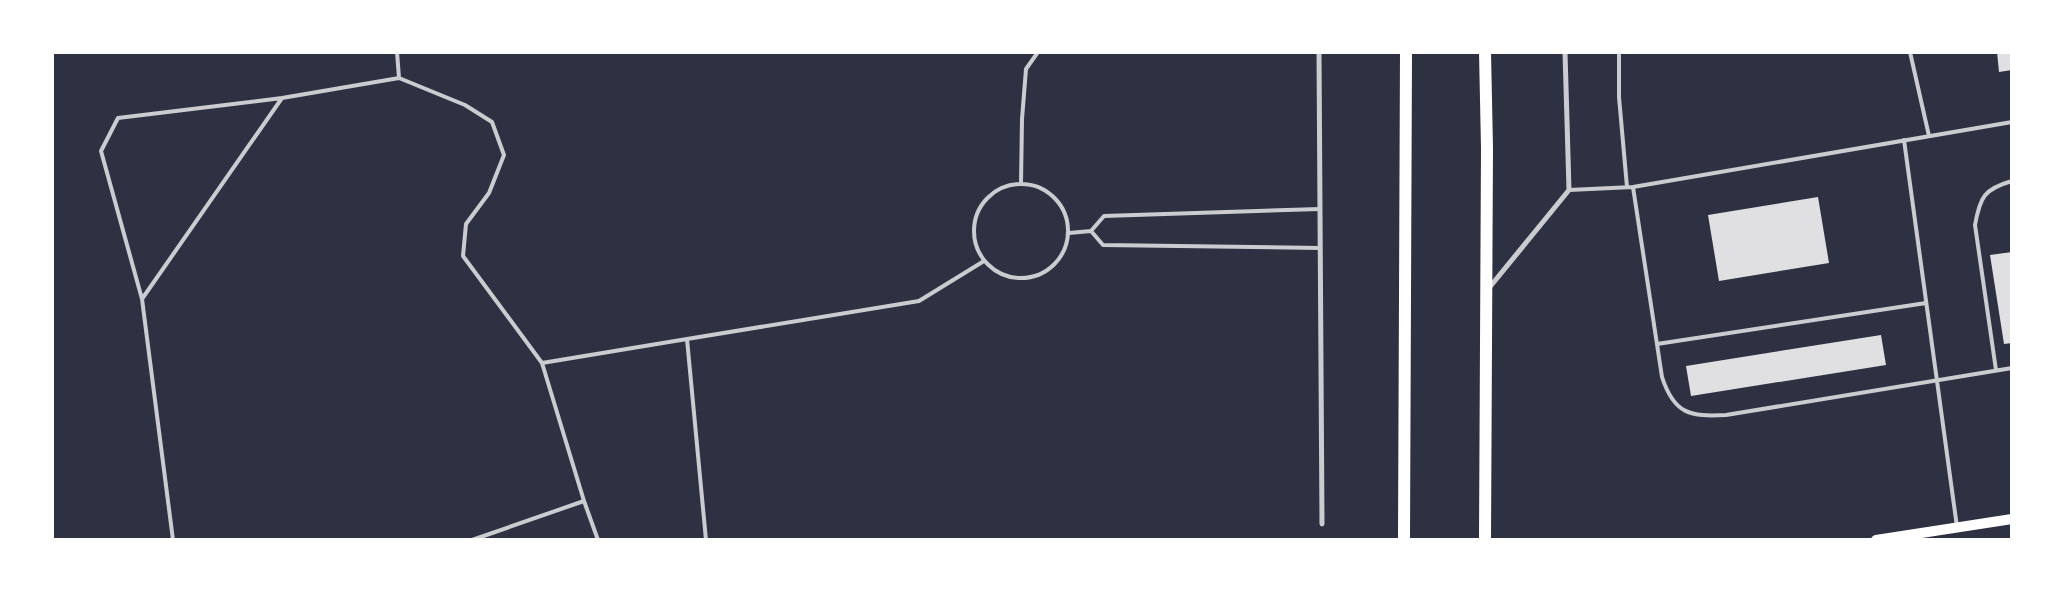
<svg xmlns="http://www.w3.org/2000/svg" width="2064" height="592" font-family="'Public Sans',sans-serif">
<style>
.building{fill:#e0e0e3}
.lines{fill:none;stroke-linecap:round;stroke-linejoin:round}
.service{stroke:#caccd0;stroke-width:4}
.minor{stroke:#caccd0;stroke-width:5}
.secondary{stroke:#fff;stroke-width:10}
.primary{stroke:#fff;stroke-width:12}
</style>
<rect width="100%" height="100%" fill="#2d3142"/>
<!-- building -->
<path class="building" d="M1997,52h15v18l-13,2z
M1818,197l11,66 -110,18 -11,-66z
M2012,252v91l-8,1 -14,-89z
M1881,335l5,30 -195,31 -5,-30z"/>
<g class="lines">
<!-- service -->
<path class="service" d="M397,52l2,26 66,27 27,17 12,33 -15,38 -23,31 -3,32 79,107 145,-24
M1619,52v45l8,90
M1910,52l19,84
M1904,140l53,387
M1021,183l1,-64 4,-50 12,-17
M974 231a47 47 0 1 1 94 0a47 47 0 1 1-94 0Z
M1633,187l29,190c12,37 28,40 64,38l286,-47
M1569,190l64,-3 379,-65
M1091,231l12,14 217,3
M1069,233l22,-2 13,-15 216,-7
M142,299l-41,-148 17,-33 164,-20
M1657,344l269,-41
M542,363l42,138
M1996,370l-21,-145c5,-28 9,-36 37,-44
M173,540l-31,-241 140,-201 117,-20
M472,540l112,-39 14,39
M706,540l-19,-201 232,-38 65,-40"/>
<!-- minor -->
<path class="minor" d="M1319,52l3,472
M1489,288l80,-98 -4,-138"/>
<!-- secondary -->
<path class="secondary" d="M1876,540l136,-21"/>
<!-- primary -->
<path class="primary" d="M1404,540l2,-488
M1485,540l2,-392 -2,-96"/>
</g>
<!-- border -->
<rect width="2064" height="592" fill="none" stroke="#ffffff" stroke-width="108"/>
</svg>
